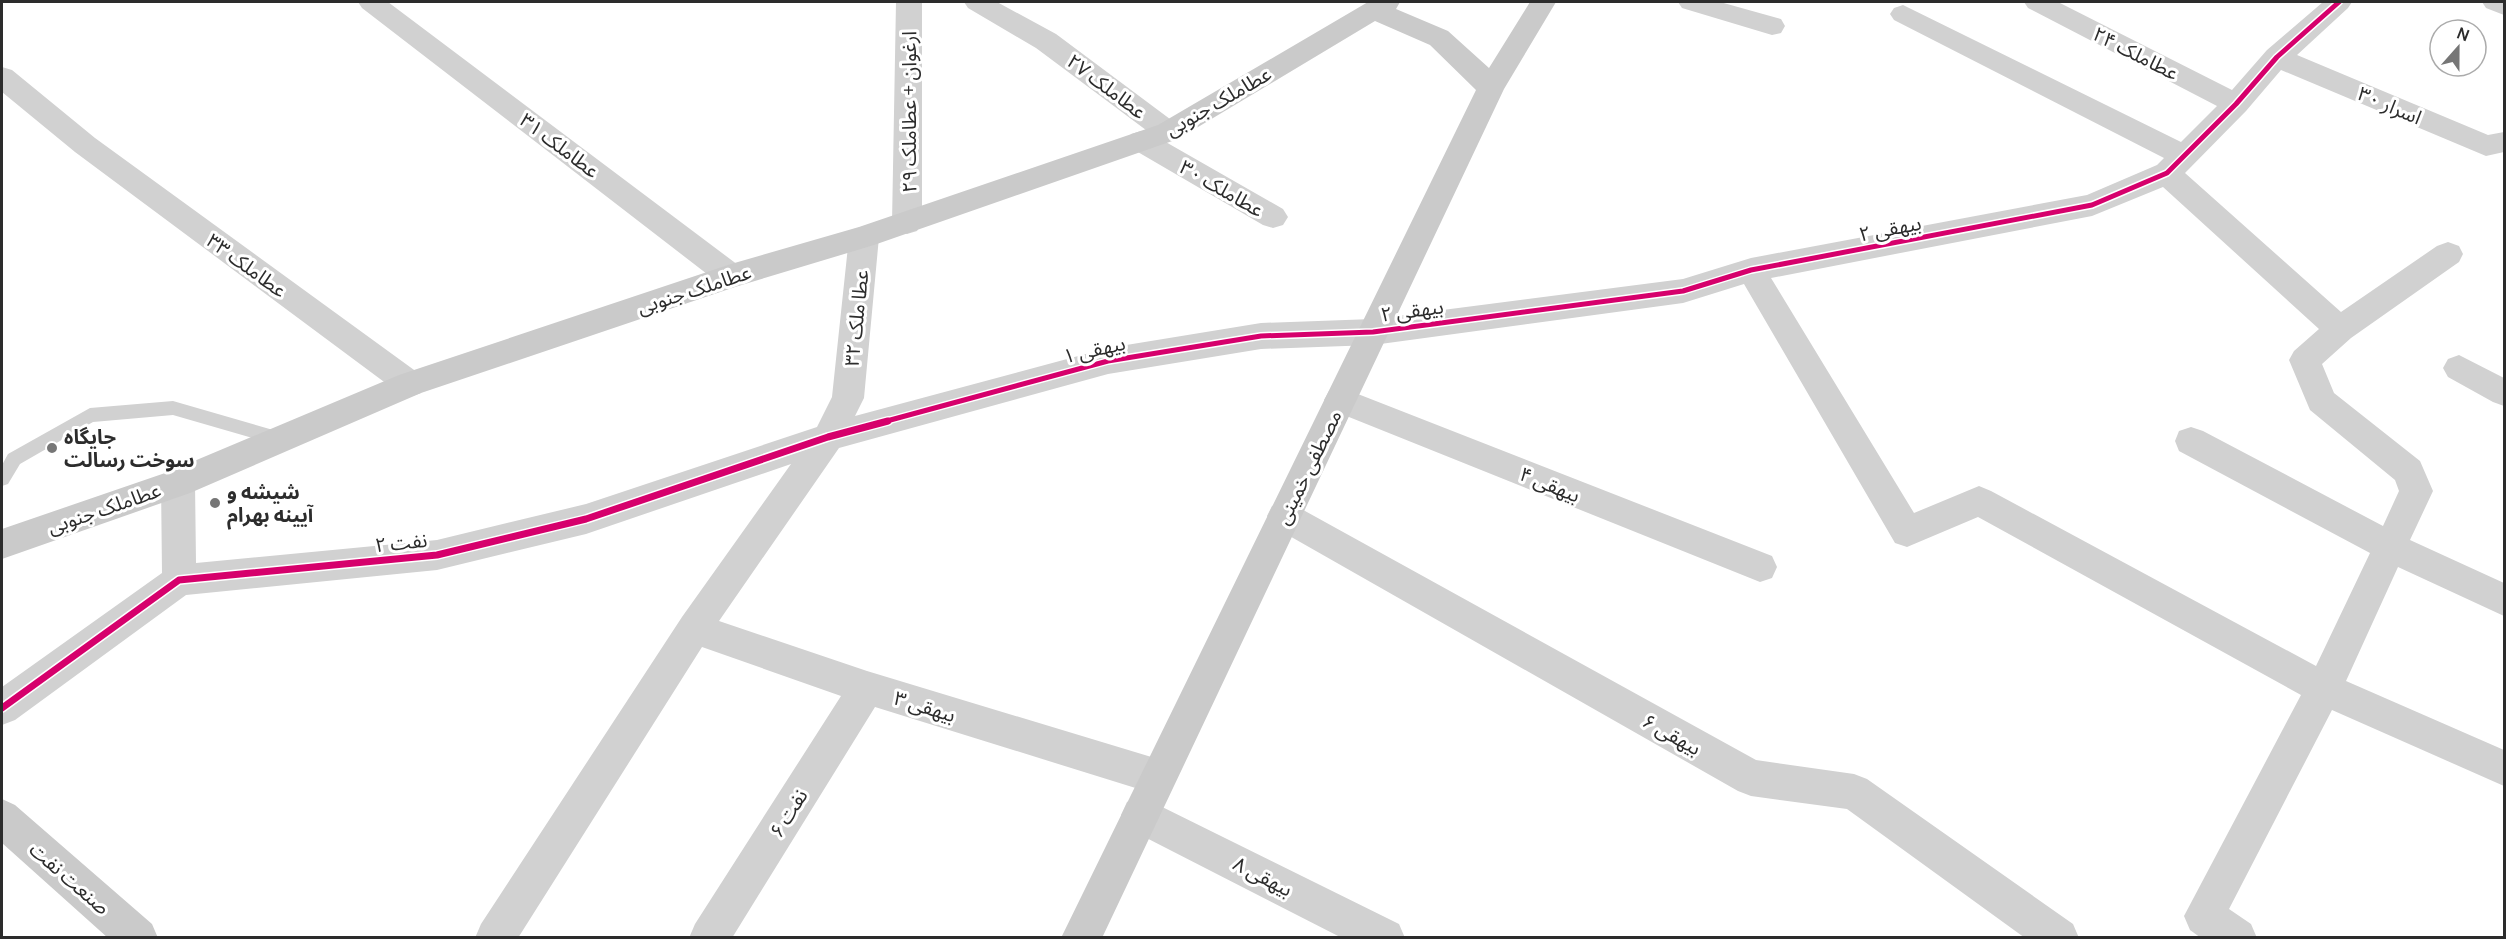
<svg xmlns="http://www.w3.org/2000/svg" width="2506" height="939" font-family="Manrope,'Noto Sans Arabic',sans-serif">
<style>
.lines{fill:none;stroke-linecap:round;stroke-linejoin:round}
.lane{fill:#d1d1d1;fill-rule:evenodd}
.street{fill:#d1d1d1;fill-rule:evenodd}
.secondary{fill:#cacaca;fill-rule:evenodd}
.cycleway-far1-casing{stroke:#fff;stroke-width:8}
.cycleway-casing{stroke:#fff;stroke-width:10}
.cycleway-far1{stroke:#d6006c;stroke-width:5}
.cycleway{stroke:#d6006c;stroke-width:7}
.poi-dot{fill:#767676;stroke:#fff;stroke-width:2}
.labels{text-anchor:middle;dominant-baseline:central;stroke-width:6;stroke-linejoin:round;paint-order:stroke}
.street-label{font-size:20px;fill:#2c2c2c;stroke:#fff}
.poi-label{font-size:20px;font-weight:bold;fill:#2c2c2c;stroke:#fff;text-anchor:start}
</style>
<rect width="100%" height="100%" fill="#fff"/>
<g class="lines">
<!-- lane -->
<path class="lane" d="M173,401l107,31 6,2 2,5 -2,5 -6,2 -107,-31 -80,7 -73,42 -12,20 -6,2v-21l6,-11 82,-46z"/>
<!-- street -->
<path class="street" d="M358,2h30l354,266 4,8 -4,8 -11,4 -11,-4 -358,-276z
M896,2h26v221l-5,8 -10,3 -10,-3 -5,-8z
M964,2h33l59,32 122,91 4,7 -4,7 -14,2 119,68 5,8 -5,8 -10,3 -10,-3 -132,-77 -4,-7 4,-7 10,-3 9,2 -114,-85 -68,-40z
M1678,2h42l61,17 4,7 -4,7 -9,2 -90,-27z
M2024,2h34l174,88 35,-40 56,-48h29l-4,6 -51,47 191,80 16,-3v20l-18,4 -205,-86 -35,41 -61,62 156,139 96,-66 11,-4 11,4 4,8 -4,8 -108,76 -29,26 12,29 86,68 13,30 -23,49 94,43v33l-106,-49 -52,114 158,69v36l-172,-76 -103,199 22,15 6,14h-56l-11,-8 -6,-14 117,-221 -323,-178 -71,30 -12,-4 -151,-259 -61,19 -310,42 -112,4 -153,25 -269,74 -120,173 148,50 291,88 13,5 6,13 -6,13 -13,5 -283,-88 -143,231h-43l6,-14 146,-228 -139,-49 -184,291h-43l6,-14 201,-307 109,-153 -205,70 -149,36 -251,25 -171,125 -13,5v-38l160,-114 -1,-90 5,-10 12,-4 12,4 5,10 1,80 241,-23 149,-36 231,-77 15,-30 17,-160 5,-8 10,-3 10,3 5,8 -15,161 -9,18 253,-68 153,-25 112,-4 310,-40 68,-21 336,-63 70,-30 7,-7 -270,-138 -4,-6 4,-6 9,-3 278,137 36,-36 -189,-98zM2163,187l156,142 -25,22 -5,9 21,50 85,70 4,11 -16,35 -180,-95 -12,-4 -12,4 -4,10 4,10 191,102 -54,113 -325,-175 -12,-5 -65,27 -143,-235 321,-62z
M2482,2h22v13l-18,-7z
M2,67l10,3 83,68 326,237 5,9 -5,9 -11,4 -11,-4 -324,-241 -73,-60z
M2459,355l45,23v28l-11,-4 -45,-25 -5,-9 5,-9z
M1340,387l432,169 5,11 -5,11 -12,4 -431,-173 -5,-9 5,-9z
M1284,501l12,5 460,254 98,14 13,5 206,145 6,14h-54l-178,-129 -96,-13 -13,-5 -466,-265 -5,-10 5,-10z
M1140,796l259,128 6,14h-63l-215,-110 -6,-13 6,-13z"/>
<!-- secondary -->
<path class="secondary" d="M1368,2h32l-4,7 52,22 41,37 41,-66h26l-52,87 -402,849h-41l415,-848 -46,-45 -55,-24 -197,118 -304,106 -139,42 -314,106 -231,100 -188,66v-30l166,-57 231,-97 332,-111 128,-37 299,-102z
M2,799l13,6 137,119 6,14h-50l-106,-95z"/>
<!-- cycleway-far1 casing -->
<g class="cycleway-far1-casing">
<path id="cycleway-far1" d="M883,422l225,-61 153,-25 112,-4 310,-41 68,-21 341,-65 75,-32 69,-69 41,-47 62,-55"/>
</g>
<!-- cycleway casing -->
<g class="cycleway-casing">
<path id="cycleway" d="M2,708l177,-128 258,-25 149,-36 242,-82 60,-16"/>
</g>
<!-- cycleway-far1 -->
<use href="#cycleway-far1" class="cycleway-far1"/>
<!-- cycleway -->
<use href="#cycleway" class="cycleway"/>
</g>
<!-- markers -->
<g class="poi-dot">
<circle cx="52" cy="448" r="6"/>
<circle cx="215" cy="503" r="6"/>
</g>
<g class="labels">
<!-- street labels -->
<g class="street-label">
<text transform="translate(2136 53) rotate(27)">عطاملک ۲۴</text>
<text transform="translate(1107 86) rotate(37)">عطاملک ۲۷</text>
<text transform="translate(1218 101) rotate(-30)">عطاملک جنوبی</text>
<text transform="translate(2390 105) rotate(23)">اسرار ۳۰</text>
<text transform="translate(908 112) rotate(-90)">ارغوان + عطاملک ۲۹</text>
<text transform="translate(560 145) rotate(37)">عطاملک ۳۱</text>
<text transform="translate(1222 188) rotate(30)">عطاملک ۳۰</text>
<text transform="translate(1890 228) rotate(-11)">بیهقی ۲</text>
<text transform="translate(247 265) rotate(36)">عطاملک ۳۳</text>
<text transform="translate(694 289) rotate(-18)">عطاملک جنوبی</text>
<text transform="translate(1412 310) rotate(-8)">بیهقی ۲</text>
<text transform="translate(856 318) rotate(-84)">عطا ملک ۳۲</text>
<text transform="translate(1094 349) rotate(-13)">بیهقی ۱</text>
<text transform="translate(1308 467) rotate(-64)">مصطفی خمینی</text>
<text transform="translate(1550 484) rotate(22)">بیهقی ۴</text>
<text transform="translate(104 508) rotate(-19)">عطاملک جنوبی</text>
<text transform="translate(401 542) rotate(-6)">نفت ۲</text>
<text transform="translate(925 706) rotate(17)">بیهقی ۳</text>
<text transform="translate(1672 734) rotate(29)">بیهقی ۶</text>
<text transform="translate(788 813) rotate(-58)">نفت ۶</text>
<text transform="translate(1263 876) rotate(27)">بیهقی ۸</text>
<text transform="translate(70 878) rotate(41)">صنعت نفت</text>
</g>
<!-- poi labels -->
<g class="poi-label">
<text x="64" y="436">جایگاه<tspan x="64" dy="23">سوخت رسالت</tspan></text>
<text x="227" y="491">شیشه و<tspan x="227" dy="23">آیینه بهرام</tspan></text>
</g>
</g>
<!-- border -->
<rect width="2506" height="939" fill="none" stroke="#2c2c2c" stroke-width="6"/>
<!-- north arrow -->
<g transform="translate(2458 48) rotate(21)"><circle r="28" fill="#ffffff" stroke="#ababab" stroke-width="1.5"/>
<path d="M0-4.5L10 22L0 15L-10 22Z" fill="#767676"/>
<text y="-9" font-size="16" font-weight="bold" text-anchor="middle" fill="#2c2c2c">N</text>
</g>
</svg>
